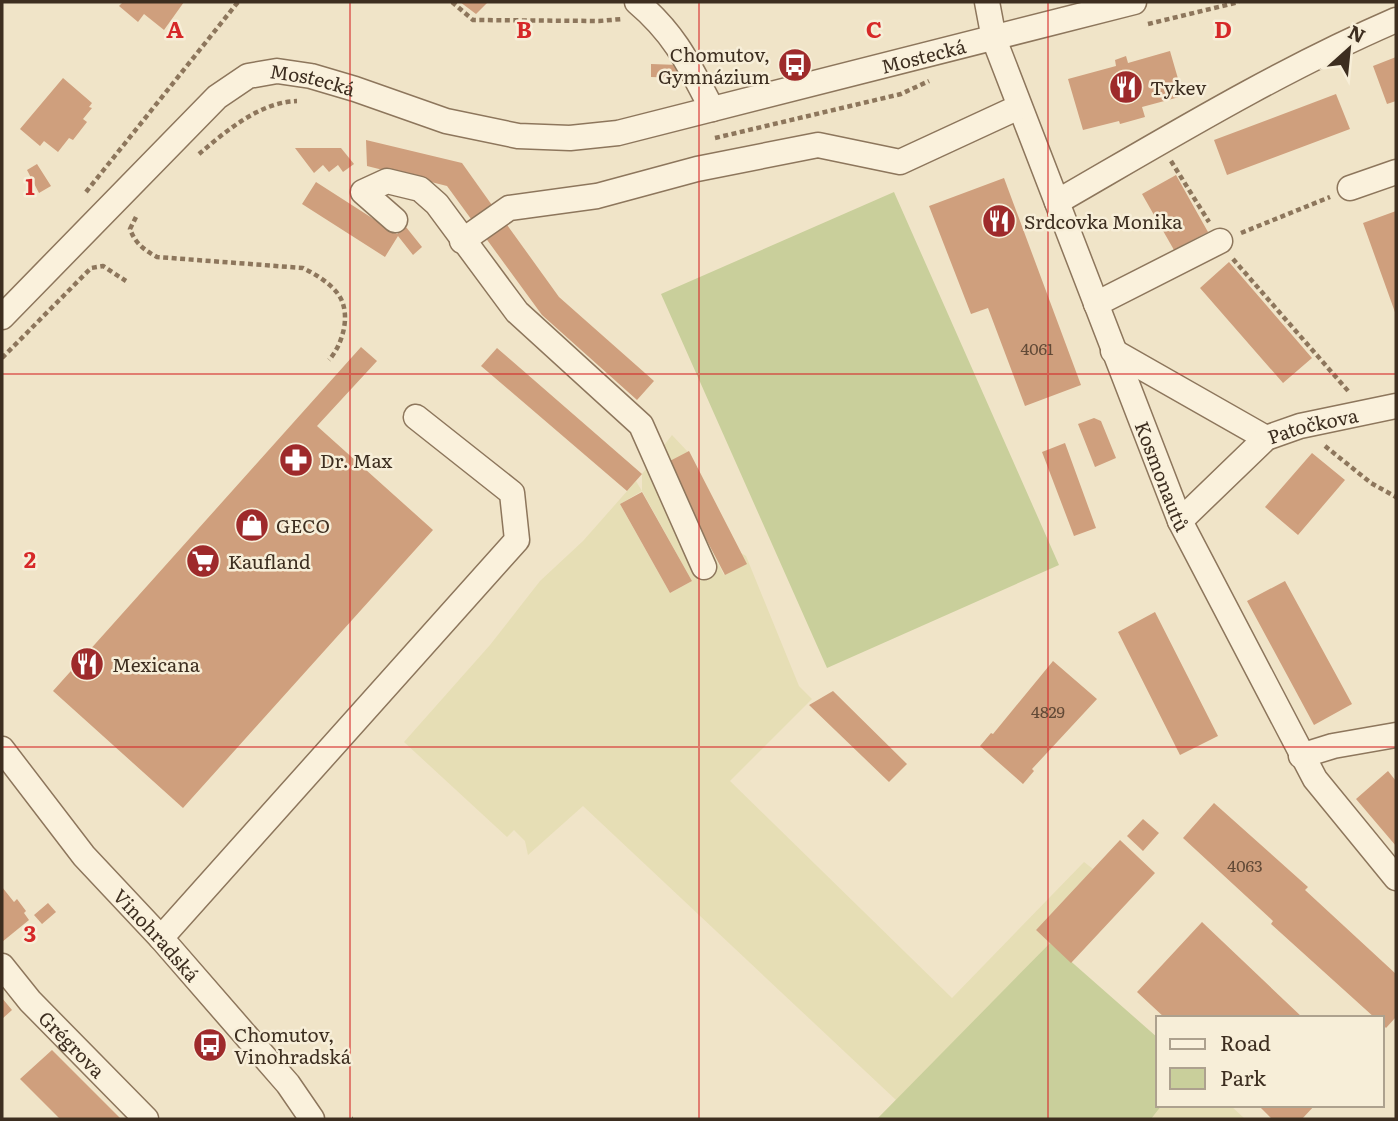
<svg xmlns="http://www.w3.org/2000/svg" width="1398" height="1121" font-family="Literata,serif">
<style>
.farmland{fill:#e6deb5}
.green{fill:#c9cf9b}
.building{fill:#cf9f7d}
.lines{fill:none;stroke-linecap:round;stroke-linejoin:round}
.minor-casing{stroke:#8d765c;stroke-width:27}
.path{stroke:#8d765c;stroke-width:4.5;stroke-dasharray:5 3.5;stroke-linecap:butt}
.minor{stroke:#faf1dc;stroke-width:24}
.grid{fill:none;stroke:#d62828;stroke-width:2;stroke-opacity:0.55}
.labels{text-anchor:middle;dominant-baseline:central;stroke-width:5;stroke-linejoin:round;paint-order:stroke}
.number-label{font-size:16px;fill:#624a37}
.poi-label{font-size:19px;fill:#3d2e20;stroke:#f7eed8;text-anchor:start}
.street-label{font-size:19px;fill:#3d2e20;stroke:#f7eed8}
.grid-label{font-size:23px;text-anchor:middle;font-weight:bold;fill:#d62828;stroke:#f7eed8;stroke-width:5;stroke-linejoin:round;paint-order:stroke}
</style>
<rect width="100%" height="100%" fill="#f0e4c8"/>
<!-- farmland -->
<path class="farmland" d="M672,435l16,17 -21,11 57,112 17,-22 5,3 53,130 13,13 -82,82 222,217 132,-136 9,7 -57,61 14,13 -154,157 -313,-294 -55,49 -3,-14 -11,-11 -7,7 -103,-95 86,-97 50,-64 43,-40 53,-60 6,10 -22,13 6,11 44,78 22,-12 -50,-90v-17z
M1162,1105h68l15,14h-94z"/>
<!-- green -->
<path class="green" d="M894,192l165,373 -232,103 -166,-374z
M1050,943l108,95v67h4l-11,14h-274z"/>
<!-- building -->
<path class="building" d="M123,2h61l-20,28 -20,-16 -6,8 -19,-16z
M460,2h28l-12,12z
M1170,51l13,45 -41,11 3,10 -25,7 -1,-3 -36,9 -15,-51 48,-13 -1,-6 11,-4 2,7z
M1396,57v44l-9,3 -14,-38z
M651,64l28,1v13l-28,-1z
M63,78l29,25 -3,4 3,1 -9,11 4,3 -14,18 -4,-2 -11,14 -14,-11 -4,5 -20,-17z
M1336,94l14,35 -123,46 -13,-35z
M366,140l96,23 32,45 -20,15 -27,-37 -80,-20z
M295,148h46l13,16 -11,8 -5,-7 -9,7 -6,-7 -9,8z
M37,164l14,22 -12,7 -12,-23z
M1176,175l32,57 -34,18 -32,-56z
M1004,178l77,207 -56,21 -37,-98 -17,6 -42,-108z
M316,182l81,52 9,-7 16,20 -9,8 -15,-19 -13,21 -83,-53z
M1396,211v104l-33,-92z
M505,222l54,75 95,84 -17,19 -95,-85 -57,-78z
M1229,262l83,96 -29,25 -83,-95z
M361,347l16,14 -60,65 116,104 -250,278 -130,-117z
M497,348l145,126 -15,17 -146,-125z
M1094,418l7,3 15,37 -21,9 -17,-43z
M1065,443l31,85 -22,8 -32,-84z
M689,451l58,113 -22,11 -59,-112z
M1312,453l33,27 -47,55 -33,-28z
M642,492l50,89 -22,12 -50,-89z
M1285,581l67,123 -38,21 -67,-124z
M1155,612l63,124 -38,19 -62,-123z
M1053,661l44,38 -65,70 2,2 -11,13 -43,-38 11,-13 2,1z
M833,691l74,73 -18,18 -80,-77z
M1388,771l8,10v65l-40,-47z
M1214,803l94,84 -3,3 91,84v43l-10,11 -4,-4v-6h-7l-104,-94 2,-3 -90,-83z
M1143,819l16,14 -16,18 -16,-15z
M1120,840l35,33 -84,90 -35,-33z
M2,887l12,15 3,-3 9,12 -2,2 5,7 -27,22z
M48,903l8,9 -14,12 -8,-9z
M1202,922l101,96h-138l-28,-26z
M2,998l10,12 -10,9z
M52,1050l69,69h-61l-40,-40z
M1258,1105h57l-13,14h-30z"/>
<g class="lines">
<!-- minor casing -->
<g class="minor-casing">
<g id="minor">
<path d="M637,2c39,33 52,63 75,107"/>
<path id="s1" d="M987,2l7,37 186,482 135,258 81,99"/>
<path d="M1350,188l46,-16"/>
<path d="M1057,202c111,-64 221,-131 339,-182"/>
<path d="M395,220l-32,-28 24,-11 33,8 17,15 80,108 124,113 63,142"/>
<path d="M462,241l47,-33 88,-12 100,-27 121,-24 82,17 119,-55"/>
<path d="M1096,304l124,-63"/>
<path id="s2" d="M2,317l215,-220 31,-21 29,-5 34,5 44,13 91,32 72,15 52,2 48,-5 516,-131"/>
<path d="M1113,351l153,87"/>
<path id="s3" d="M1180,521l86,-83 34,-12 96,-20"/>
<path id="s4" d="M2,749l82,107 77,82 127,146 24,35"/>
<path d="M1301,756l32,-10 63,-11"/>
<path d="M161,938l356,-398 -5,-47 -96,-76"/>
<path id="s5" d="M2,966l28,35 116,118"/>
</g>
</g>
<!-- path -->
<path class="path" d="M452,2l21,18 126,1 23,-2
M1148,24l91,-22
M715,138l186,-44 28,-13
M199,154c27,-23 61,-52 98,-53
M1171,161l38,61
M86,192l152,-190
M136,217l-6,12c5,14 14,21 27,28l146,11c12,6 27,15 35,26 14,19 5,50 -9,66
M1241,233l89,-36
M1233,259l116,133
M2,358l89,-90 12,-2 23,15
M1325,446l46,37 25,14
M352,1119h1"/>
<!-- minor -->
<use href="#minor" class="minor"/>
</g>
<!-- grid -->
<path class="grid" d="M350,2v1117M699,2v1117M1048,2v1117M2,374h1394M2,747h1394"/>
<!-- icons -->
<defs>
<g id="bus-disc" transform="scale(1.75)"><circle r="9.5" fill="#9e2a2b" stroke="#f7eed8"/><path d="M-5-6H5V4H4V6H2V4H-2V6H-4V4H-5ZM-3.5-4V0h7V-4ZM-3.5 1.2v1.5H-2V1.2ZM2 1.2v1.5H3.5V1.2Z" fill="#fff"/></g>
<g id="restaurant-disc" transform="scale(1.75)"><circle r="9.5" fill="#9e2a2b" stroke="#f7eed8"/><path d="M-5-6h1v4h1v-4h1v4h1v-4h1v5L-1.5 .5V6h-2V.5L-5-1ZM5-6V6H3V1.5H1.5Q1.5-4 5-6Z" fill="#fff"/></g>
<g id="pharmacy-disc" transform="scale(1.75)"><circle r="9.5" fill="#9e2a2b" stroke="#f7eed8"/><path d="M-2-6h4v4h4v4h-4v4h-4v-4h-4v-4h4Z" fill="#fff"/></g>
<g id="shop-disc" transform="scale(1.75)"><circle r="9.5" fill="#9e2a2b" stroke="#f7eed8"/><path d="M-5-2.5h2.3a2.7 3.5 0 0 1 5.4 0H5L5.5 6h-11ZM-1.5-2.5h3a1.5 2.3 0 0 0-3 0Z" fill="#fff"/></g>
<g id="supermarket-disc" transform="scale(1.75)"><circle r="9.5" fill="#9e2a2b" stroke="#f7eed8"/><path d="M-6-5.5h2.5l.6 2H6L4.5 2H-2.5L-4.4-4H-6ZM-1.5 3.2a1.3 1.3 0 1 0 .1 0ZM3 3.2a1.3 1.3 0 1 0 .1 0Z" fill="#fff"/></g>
</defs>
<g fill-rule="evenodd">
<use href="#bus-disc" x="795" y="65"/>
<use href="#restaurant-disc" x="1126" y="87"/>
<use href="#restaurant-disc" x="999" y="221"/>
<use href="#pharmacy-disc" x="296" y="460"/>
<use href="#shop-disc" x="252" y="525"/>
<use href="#supermarket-disc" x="203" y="561"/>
<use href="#restaurant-disc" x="87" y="664"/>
<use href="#bus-disc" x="210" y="1045"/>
</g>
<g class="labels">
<!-- number labels -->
<g class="number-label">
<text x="1037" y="348">4061</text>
<text x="1048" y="711">4829</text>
<text x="1245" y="865">4063</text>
</g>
<!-- poi labels -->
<g class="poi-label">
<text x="770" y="54" text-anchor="end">Chomutov,<tspan x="770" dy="22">Gymnázium</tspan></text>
<text x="1150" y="87">Tykev</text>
<text x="1024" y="221">Srdcovka Monika</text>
<text x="320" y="460">Dr. Max</text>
<text x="276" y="525">GECO</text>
<text x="228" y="561">Kaufland</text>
<text x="112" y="664">Mexicana</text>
<text x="234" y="1034">Chomutov,<tspan x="234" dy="22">Vinohradská</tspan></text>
</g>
<!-- street labels -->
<g class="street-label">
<text stroke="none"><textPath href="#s2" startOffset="1040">Mostecká</textPath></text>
<text stroke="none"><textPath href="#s2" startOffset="411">Mostecká</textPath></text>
<text stroke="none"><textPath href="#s3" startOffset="168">Patočkova</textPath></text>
<text stroke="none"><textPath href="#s1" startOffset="506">Kosmonautů</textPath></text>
<text stroke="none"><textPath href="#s4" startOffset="242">Vinohradská</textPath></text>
<text stroke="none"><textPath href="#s5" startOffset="105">Grégrova</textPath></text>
</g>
</g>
<g class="grid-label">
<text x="175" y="38">A</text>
<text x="524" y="38">B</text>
<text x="874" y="38">C</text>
<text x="1223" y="38">D</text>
<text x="30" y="195">1</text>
<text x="30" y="568">2</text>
<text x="30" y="942">3</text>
</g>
<!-- border -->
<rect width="1398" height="1121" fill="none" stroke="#3d2e20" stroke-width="7"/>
<!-- legend -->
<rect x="1156" y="1016" width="228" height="91" fill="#f7eed8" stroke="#ada18e" stroke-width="2"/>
<rect x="1170" y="1039" width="35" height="10" fill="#faf1dc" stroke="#ada18e" stroke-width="2"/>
<text x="1220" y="1051" font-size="21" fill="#3d2e20">Road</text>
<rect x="1170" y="1068" width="35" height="21" fill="#c9cf9b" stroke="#ada18e" stroke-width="2"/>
<text x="1220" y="1086" font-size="21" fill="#3d2e20">Park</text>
<!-- north arrow -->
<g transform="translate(1349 49) rotate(27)" stroke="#f7eed8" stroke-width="5" paint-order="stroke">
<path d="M0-5L12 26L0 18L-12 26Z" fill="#3d2e20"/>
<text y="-10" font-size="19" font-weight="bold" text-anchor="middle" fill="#3d2e20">N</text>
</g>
</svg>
